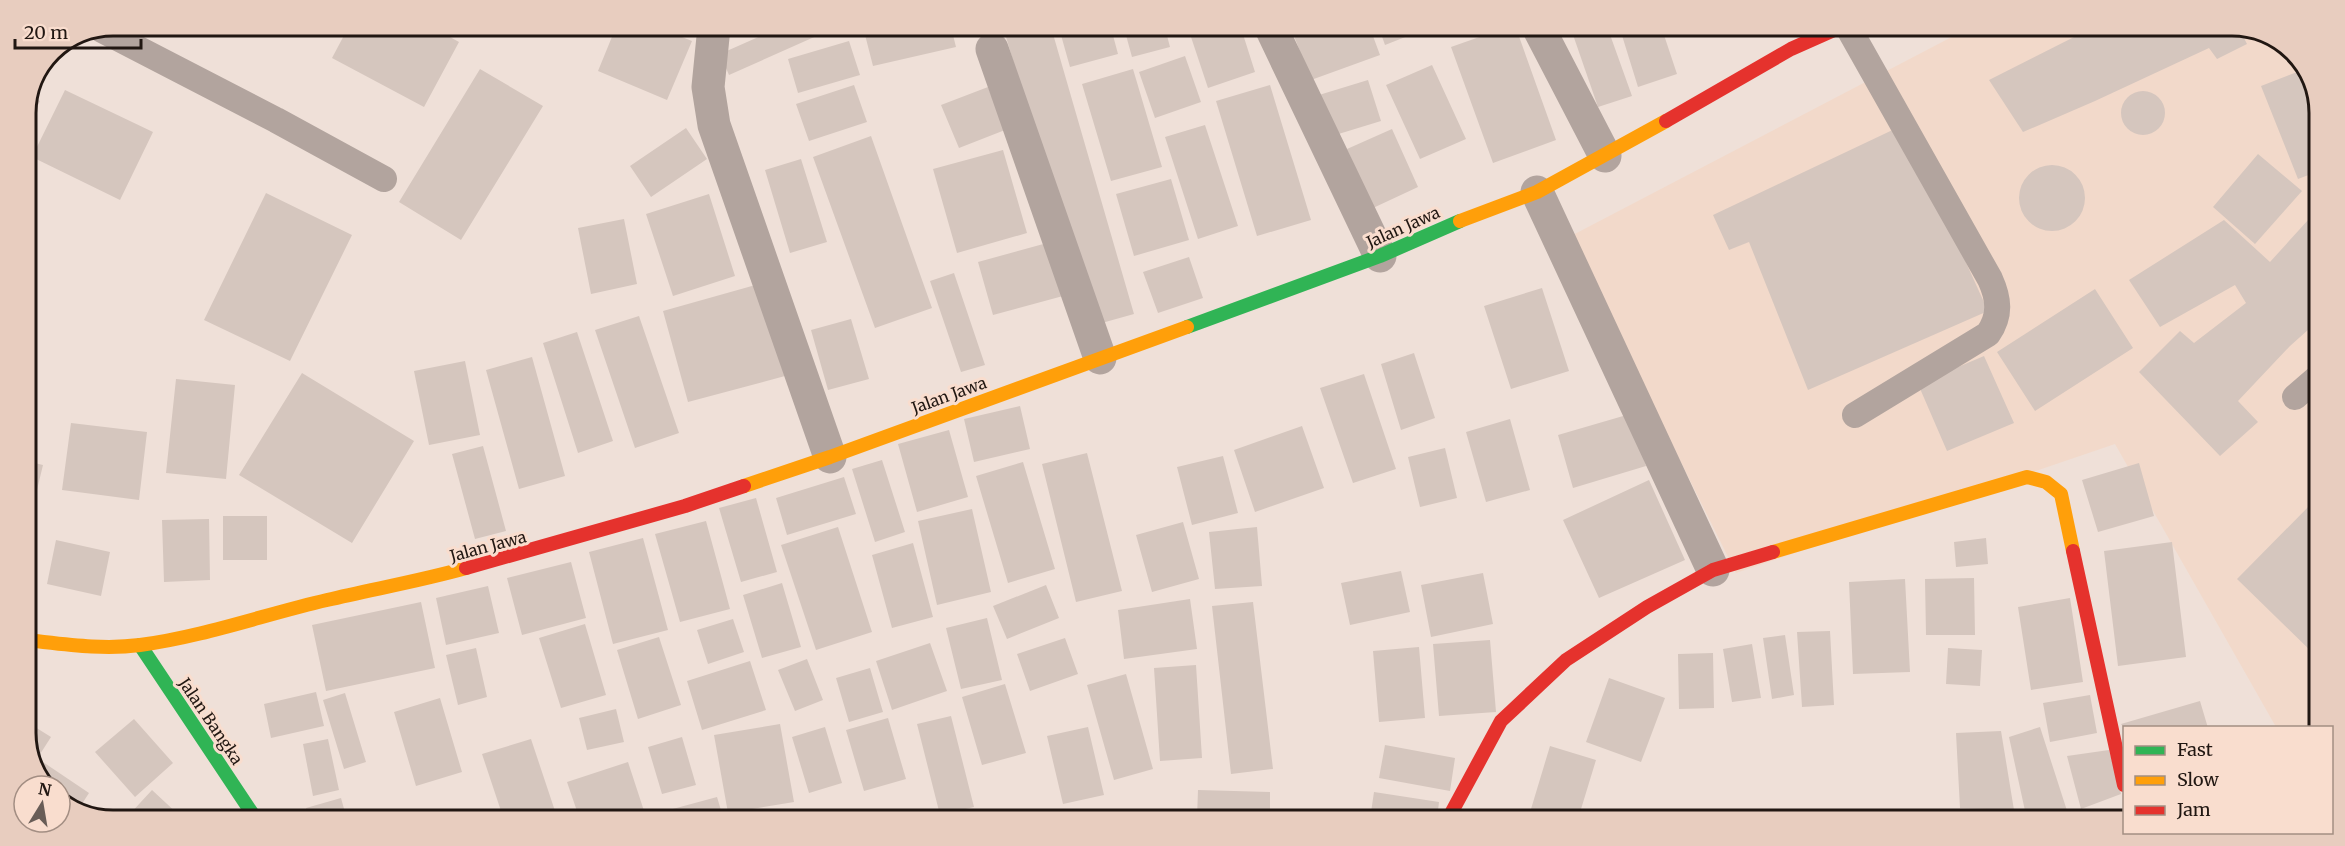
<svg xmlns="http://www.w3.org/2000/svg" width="2345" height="846" font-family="Merriweather,serif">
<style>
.built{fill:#f2d9ca}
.building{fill:#d5c6be}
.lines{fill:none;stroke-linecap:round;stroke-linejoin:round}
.lane{stroke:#b2a49e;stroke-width:26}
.street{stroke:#b2a49e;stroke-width:33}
.fast{stroke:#30b455;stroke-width:14}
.slow{stroke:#ff9f0a;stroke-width:14}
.jam{stroke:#e5322d;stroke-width:14}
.labels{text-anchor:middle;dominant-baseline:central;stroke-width:6;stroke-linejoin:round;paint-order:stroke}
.street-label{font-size:16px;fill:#211712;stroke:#f9ddce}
.rim{fill:none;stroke:#211712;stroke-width:3}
</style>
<rect width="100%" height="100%" fill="#efe0d8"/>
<!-- built -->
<path class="built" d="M1967,29l293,1 41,30 18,47 -4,620h-39l-161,-283 -379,129 -167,-336z"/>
<!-- building -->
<path class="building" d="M349,26h81l29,16 -35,65 -92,-49z
M616,27h41l35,14 -25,59 -69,-29z
M781,27h36l4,7 -92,41 -9,-21z
M863,27h88l5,20 -83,19z
M1015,27h36l83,287 -43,12 -87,-296z
M1059,28h52l7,26 -48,13z
M1124,28h41l5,19 -38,10z
M1188,28h53l14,44 -47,16z
M1291,28h79l10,27 -69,25z
M1379,28h38l1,4 -33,13z
M1505,28h11l40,112 -63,23 -42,-116z
M1571,29h37l24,67 -34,11z
M1620,29h42l15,45 -39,13z
M2088,30h66l2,3 6,-3h78l7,14 -30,15 -8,-11 -114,53 -72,31 -34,-52z
M849,41l11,34 -62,18 -10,-34z
M1185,56l16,46 -46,16 -16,-46z
M1432,65l34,74 -46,20 -34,-74z
M480,69l63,37 -82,134 -62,-38z
M1133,69l29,98 -51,14 -29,-97z
M2305,69l14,38v64l-21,8 -37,-93z
M1368,80l13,41 -49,15 -13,-41z
M854,85l13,37 -58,19 -13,-37z
M1270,85l41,135 -54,16 -41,-135z
M988,87l17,43 -46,18 -18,-43z
M65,90l88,42 -33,68 -88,-43z
M2121 113a22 22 0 1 1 44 0a22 22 0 1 1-44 0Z
M31,96l9,5 -14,29v-22z
M1205,125l33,101 -40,13 -33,-102z
M1901,126l18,33 69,152 -180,79 -59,-148 -20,8 -16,-35z
M686,128l21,31 -56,38 -21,-31z
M1392,129l26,58 -45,21 -26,-59z
M871,136l61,172 -57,20 -62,-171z
M1003,150l24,83 -70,20 -24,-84z
M2258,154l44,37 -47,53 -42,-37z
M801,159l26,83 -37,11 -25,-83z
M2019 198a33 33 0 1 1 66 0a33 33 0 1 1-66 0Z
M1171,179l18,61 -55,16 -18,-62z
M266,193l86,42 -62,126 -86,-41z
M709,194l26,82 -62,20 -27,-82z
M2319,208l-1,113 -28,25 -52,55 20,21 -38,34 -81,-84 41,-41 14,12 52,-40 -11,-18 -75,42 -31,-47 95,-60 46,42z
M624,219l13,65 -46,10 -13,-66z
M1047,243l16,53 -70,19 -15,-53z
M1189,257l14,41 -45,15 -15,-41z
M954,273l31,92 -24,7 -31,-91z
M759,284l26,92 -97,26 -25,-91z
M1542,288l27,83 -58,18 -27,-83z
M2095,289l38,59 -98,63 -38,-59z
M639,316l40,117 -44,15 -40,-118z
M851,319l18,60 -41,11 -17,-60z
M577,332l36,109 -35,12 -35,-110z
M1414,353l21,65 -34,12 -20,-66z
M1984,356l30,67 -67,28 -29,-67z
M532,357l33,119 -46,13 -33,-119z
M465,361l15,74 -51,10 -15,-74z
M302,373l112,68 -62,102 -113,-68z
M1364,374l32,95 -43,14 -33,-95z
M176,379l59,6 -9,94 -60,-6z
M1020,406l10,43 -56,13 -10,-43z
M1630,414l16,52 -73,22 -15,-53z
M1510,419l20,71 -44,12 -20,-70z
M71,423l76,9 -8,68 -77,-10z
M1302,426l22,62 -69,24 -21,-62z
M949,430l19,67 -51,15 -19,-68z
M483,446l23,85 -31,8 -23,-85z
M1445,448l12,50 -37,9 -12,-50z
M1087,453l35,138 -46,11 -34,-138z
M1223,456l15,57 -46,12 -15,-58z
M882,460l23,72 -30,10 -23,-73z
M26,461l17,4 -16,66h-1z
M1023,462l32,107 -47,14 -32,-107z
M2139,463l15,53 -56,16 -16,-52z
M844,477l12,37 -69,21 -11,-37z
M1649,480l36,80 -86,38 -36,-78z
M756,498l21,74 -36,10 -22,-74z
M2317,498l-1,144v14l-79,-77z
M972,509l19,83 -54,13 -19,-84z
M223,516h44v44h-44z
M209,519l1,61 -46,2 -2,-62z
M706,521l24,88 -50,13 -25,-88z
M1183,522l16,57 -47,13 -16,-57z
M838,527l34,105 -56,18 -35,-105z
M1257,527l5,59 -47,3 -6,-57z
M643,538l25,92 -55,14 -24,-92z
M1986,538l2,26 -32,3 -2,-25z
M56,540l54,12 -9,44 -54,-12z
M2172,542l14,115 -68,9 -14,-115z
M913,543l20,74 -41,11 -20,-73z
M571,562l15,56 -64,17 -15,-57z
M1401,571l9,41 -60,13 -9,-42z
M1483,573l10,51 -62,13 -10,-52z
M1974,578l1,57h-49l-1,-56z
M1905,579l5,93 -57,2 -4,-92z
M782,583l19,64 -39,11 -19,-63z
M1046,585l13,33 -52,21 -14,-33z
M488,586l11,47 -53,12 -10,-47z
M2070,598l13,84 -52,8 -13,-83z
M1190,599l7,50 -73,10 -6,-49z
M421,602l14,66 -109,23 -14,-66z
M1253,602l20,167 -42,5 -19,-168z
M987,618l15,62 -41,9 -15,-61z
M733,619l11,33 -36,12 -11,-34z
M585,624l21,71 -45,13 -22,-70z
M1830,631l4,74 -32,2 -5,-75z
M1785,635l9,60 -22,4 -9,-61z
M659,637l22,68 -43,14 -21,-69z
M1065,638l13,36 -48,17 -13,-37z
M1490,640l6,72 -57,4 -6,-72z
M930,643l17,48 -55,19 -16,-49z
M1752,644l9,54 -29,4 -9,-53z
M1419,647l6,71 -46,4 -6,-71z
M476,648l11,49 -29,8 -12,-50z
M1948,648l34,2 -2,36 -34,-2z
M1713,653l1,55 -35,1 -1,-55z
M807,659l16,41 -28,11 -17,-41z
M750,661l16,49 -64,20 -15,-49z
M1196,665l6,93 -42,3 -6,-93z
M870,668l13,44 -34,10 -13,-44z
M1126,674l27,95 -39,11 -27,-95z
M1609,678l56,20 -24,64 -55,-20z
M1005,684l21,69 -44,12 -20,-68z
M316,692l8,34 -53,12 -7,-34z
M345,693l21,69 -22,7 -21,-69z
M2090,695l7,38 -47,9 -7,-39z
M440,698l22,74 -46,14 -22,-74z
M2200,701l8,27h-84l-3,-4z
M616,709l8,33 -37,8 -8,-32z
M951,716l23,91 -34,8 -23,-91z
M888,718l18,61 -42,12 -18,-61z
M134,719l39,44 -38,34 -40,-45z
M27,722l24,15 -16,25 -9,-23z
M780,724l14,78 -66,11 -14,-78z
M825,727l17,56 -33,10 -17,-56z
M1088,727l16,68 -41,9 -16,-68z
M2040,727l30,93h-43l-18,-83z
M2001,731l13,79 -54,-2 -4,-75z
M682,737l14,48 -34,9 -14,-47z
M328,739l11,51 -26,6 -10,-52z
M531,739l26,78h-54l-21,-63z
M1385,745l70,13 -5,33 -71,-13z
M1550,746l46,14 -18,59h-50z
M2109,750l12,44 -40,15 -14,-53z
M40,760l49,33 -11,17 -18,-12v-12h-16l-8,-20z
M628,762l18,55h-67l-12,-35z
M152,790l28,26h-52z
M1198,790l72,2v26h-73z
M1374,792l65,10 -2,17h-67z
M717,797l6,20h-52l-2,-7z
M341,798l5,18h-38l-2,-8z
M1764,809l54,9 -1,2 -55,-1z
M814,810l3,7h-27z"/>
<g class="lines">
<!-- lane -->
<path class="lane" d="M1849,29l141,250c9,20 11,36 -2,55l-133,81
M102,30l174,90 108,59
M2295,397l22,-19"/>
<!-- street -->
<path class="street" d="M714,27l-6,60 6,38 116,332
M1271,28l109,228
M1539,29l66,127
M992,49l108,309
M1537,192l176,378"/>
<!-- fast -->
<path class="fast" d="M1187,327l193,-71 80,-35
M140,645l114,171"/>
<!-- slow -->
<path class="slow" d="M1460,221l77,-29 129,-71
M744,486l86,-29 357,-130
M1773,552l254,-75 19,5 15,12 12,57
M26,640c38,4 76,10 114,5 62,-8 126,-31 187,-45 46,-11 93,-19 139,-32"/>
<!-- jam -->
<path class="jam" d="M1666,121l125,-72 45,-20
M2073,551l51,234
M466,568l219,-62 59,-20
M1448,819l53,-98 65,-61 81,-53 66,-37 60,-18"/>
</g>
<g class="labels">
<!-- street labels -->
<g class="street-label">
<text transform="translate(1403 227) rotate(-24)">Jalan Jawa</text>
<text transform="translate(949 395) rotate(-20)">Jalan Jawa</text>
<text transform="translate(488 546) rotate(-15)">Jalan Jawa</text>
<text transform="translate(211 721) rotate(56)">Jalan Bangka</text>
</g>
</g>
<!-- crop -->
<path d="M0 0H2345V846H0ZM113 36H2232A77 77 0 0 1 2309 113V733A77 77 0 0 1 2232 810H113A77 77 0 0 1 36 733V113A77 77 0 0 1 113 36Z" fill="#e8cdbf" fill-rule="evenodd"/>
<path class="rim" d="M113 36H2232A77 77 0 0 1 2309 113V733A77 77 0 0 1 2232 810H113A77 77 0 0 1 36 733V113A77 77 0 0 1 113 36Z"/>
<!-- legend -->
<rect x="2123" y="726" width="210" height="108" fill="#f9ddce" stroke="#a38e83" stroke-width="1.5"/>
<rect x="2135" y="746" width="30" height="9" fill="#30b455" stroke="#a38e83" stroke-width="1.5"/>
<text x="2177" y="756" font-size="18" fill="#211712">Fast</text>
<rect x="2135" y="776" width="30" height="9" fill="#ff9f0a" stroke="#a38e83" stroke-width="1.5"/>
<text x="2177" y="786" font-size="18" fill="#211712">Slow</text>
<rect x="2135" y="806" width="30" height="9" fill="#e5322d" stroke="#a38e83" stroke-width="1.5"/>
<text x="2177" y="816" font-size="18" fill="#211712">Jam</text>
<!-- north arrow -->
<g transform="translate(42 804) rotate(11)"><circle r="28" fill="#f9ddce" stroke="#a38e83" stroke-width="1.5"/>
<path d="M0-4.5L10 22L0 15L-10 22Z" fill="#695d57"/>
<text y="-9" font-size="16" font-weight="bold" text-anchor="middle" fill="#211712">N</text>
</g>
<!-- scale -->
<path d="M15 39v9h126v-9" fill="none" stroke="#211712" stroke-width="3"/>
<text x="24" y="39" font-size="18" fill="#211712" stroke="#f9ddce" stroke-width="4.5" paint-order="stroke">20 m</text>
</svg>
